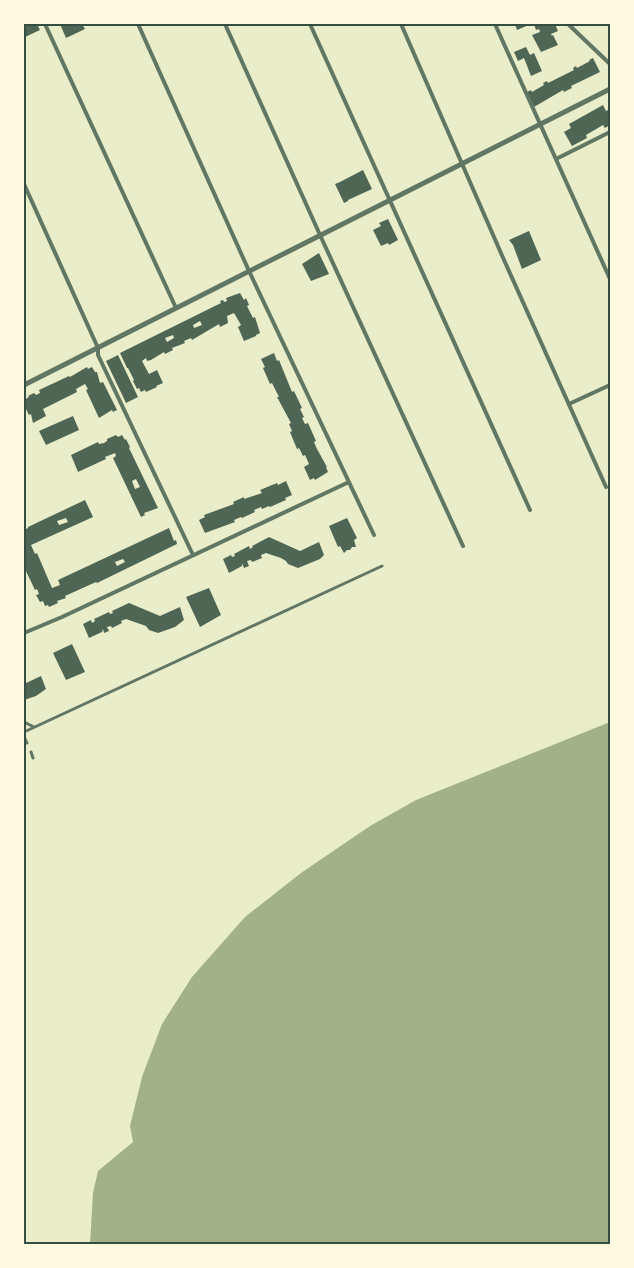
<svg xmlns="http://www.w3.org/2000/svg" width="634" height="1268" font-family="Signika,sans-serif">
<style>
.water{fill:#a3b18a}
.building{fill:#4f6655;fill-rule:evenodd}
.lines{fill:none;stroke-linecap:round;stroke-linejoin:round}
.pedestrian{stroke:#617663;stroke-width:3}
.minor{stroke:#617663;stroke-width:4}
.tertiary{stroke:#617663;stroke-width:5}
.neatline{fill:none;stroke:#344e41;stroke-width:2}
</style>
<rect width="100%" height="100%" fill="#e9edc9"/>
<!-- water -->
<path class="water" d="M610,722v522h-520l3,-51 5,-22 35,-29 -3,-16 12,-49 20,-53 30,-47 53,-60 56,-44 69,-47 46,-26z"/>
<!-- building -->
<path class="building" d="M24,24h13l3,6 -15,7z
M60,24h22l3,5 -19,9z
M515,24h16l-14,6z
M534,24h21l3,7 -7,3 1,2 1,-1 5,10 -17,7 -9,-17 8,-3 -1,-3 -3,1z
M526,47l4,8 4,-2 8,18 -11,5 -7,-18 -6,3 -4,-9z
M593,58l7,14 -29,14 1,2 -8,4 -1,-2 -29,17 -7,-15 4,-2 1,2 12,-7 -1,-2 4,-2 1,2 26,-13 -1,-2 3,-2 1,2 13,-7 -1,-1z
M603,105l3,6 4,-2v16l-5,3 -2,-3 -17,10 1,3 -15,8 -8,-14 7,-4 -2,-4z
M363,170l9,19 -24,11v1l-4,2 -9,-19 5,-2z
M388,219l10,21 -9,5 -1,-2 -7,3 -8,-16 8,-4 -2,-3z
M529,231l12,29 -19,9 -9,-24 -4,-5z
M319,253l10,21 -18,7 -9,-17z
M240,293l4,7 2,-2 3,7 -2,1 6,12 2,-1 5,16 -4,2v1l-12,5 -6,-14 3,-2 -7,-12 -7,3 1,7 -8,4 -1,-3 -27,16 -1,-2 -7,3 1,2 -13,5 1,2 -8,4 -1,-2 -13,8 -4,1 -1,-3 -4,3 7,13 8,-4 6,13 -7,3 1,1 -11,5 -1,-2 -4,2 -2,-4 -2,1 -4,-8 1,-1 -6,-12h-1l-7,-15 101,-50 -1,-2 3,-1 1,2 3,-1 -1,-3zM200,321l2,4 -8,3 -1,-3zM173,335l1,3 -7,4 -2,-4z
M274,353l3,8 2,-1 13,32 2,-1 8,17 -2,1 4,8 -2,1 3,6 3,-1 8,18 -2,1 3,7 10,18h-1l2,5 -13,8 -1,-2 -4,2 -6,-13 5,-3 -4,-9 -2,1 -4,-8 -2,1 -7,-17 2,-1 -3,-7 2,-1 -14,-26h2l-7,-14 -2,1 -7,-16 2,-1 -4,-8z
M118,355l20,42 -12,6 -20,-42z
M87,367l1,2 4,-2 3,5h2l3,11 3,-1 14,28 -4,2 -1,-2 -13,8 -13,-28 2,-1 -3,-5 -9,5 1,3 -34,17 3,7 -13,7 -2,-9 -2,1 -5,-10 2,-1 -2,-4 5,-3 -1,-1 6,-3 2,2 4,-2 -1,-3 30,-14 1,1z
M73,416l6,14 -33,15 -7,-14z
M116,435l2,2 4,-2 3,5 1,-1 4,8 -1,1 29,60 -14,5 1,2 -4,2 -28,-59 3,-2 -1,-3 -10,4 1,2 -28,13 -7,-17 27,-13 1,2 5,-1 3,-2v-2zM136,479l4,8 -5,2 -3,-8z
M286,481l6,14 -7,3 1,2 -16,7 -1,-1 -7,3 -1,-2 -7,3 1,2 -13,6 -1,-1 -7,3 1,2 -30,11 -6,-13 6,-3 -1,-2 30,-11 -1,-2 11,-5v2l18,-6 -2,-3 17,-7 1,2z
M85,500l8,17 -62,28 4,9 2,-1 15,35 8,-3 -2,-5 111,-52 5,13 2,-1 1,4 -80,39 -1,-1 -31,14 1,2 -9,3 1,2 -9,4 -1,-2 -3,1 -2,-5 -3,1 -4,-7 3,-1 -2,-5 -2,1 -11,-23v-37l4,-2v-1zM66,518l2,4 -9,3 -2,-4zM123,559l2,3 -8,4 -2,-4z
M347,518l10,20 -3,2 2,7h-4l-2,3h-3l-3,3 -4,-7 -2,1 -9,-21z
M269,537l31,14 19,-9 5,13 -4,4 -22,9 -10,-4 -2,-3 -5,-3 -15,-5 -5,2 1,3 -10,4 -1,-2 -4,1 2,5 -5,2 -2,-5v3l-13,7 -6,-14 8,-4 1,2 3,-1 -1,-2 15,-8 1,3 3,-2 -1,-1z
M209,588l12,27 -21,12 -14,-30z
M129,603l31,13 20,-9 4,13 -9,7 -17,6 -9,-3 -3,-4 -20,-7 -5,2 1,2 -10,5 -1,-2 -4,1 2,4 -5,2 -1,-4 -1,3 -13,6 -6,-14 8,-4 1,3 3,-2 -1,-2 15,-7 1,2 3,-1 -1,-2z
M72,644l13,28 -19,8 -13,-27z
M41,676l5,13 -10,7 -12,4v-16z"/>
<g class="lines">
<!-- pedestrian -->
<path class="pedestrian" d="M24,722l10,5
M24,732l358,-166
M24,737l3,6
M31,752l2,6"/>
<!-- minor -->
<path class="minor" d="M45,24l131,284
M138,24l111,247 125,264
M225,24l95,211 143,311
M310,24l220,486
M401,24l103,236 102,227
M495,24l115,255
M568,24l42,40
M556,159l54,-27
M24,184l74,164v7l95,200
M569,404l41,-19
M24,633l38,-16 287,-135"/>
<!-- tertiary -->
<path class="tertiary" d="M24,385l586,-296"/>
</g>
<!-- border -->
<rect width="634" height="1268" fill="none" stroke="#fefae0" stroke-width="50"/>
<rect x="25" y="25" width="584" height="1218" class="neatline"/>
</svg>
